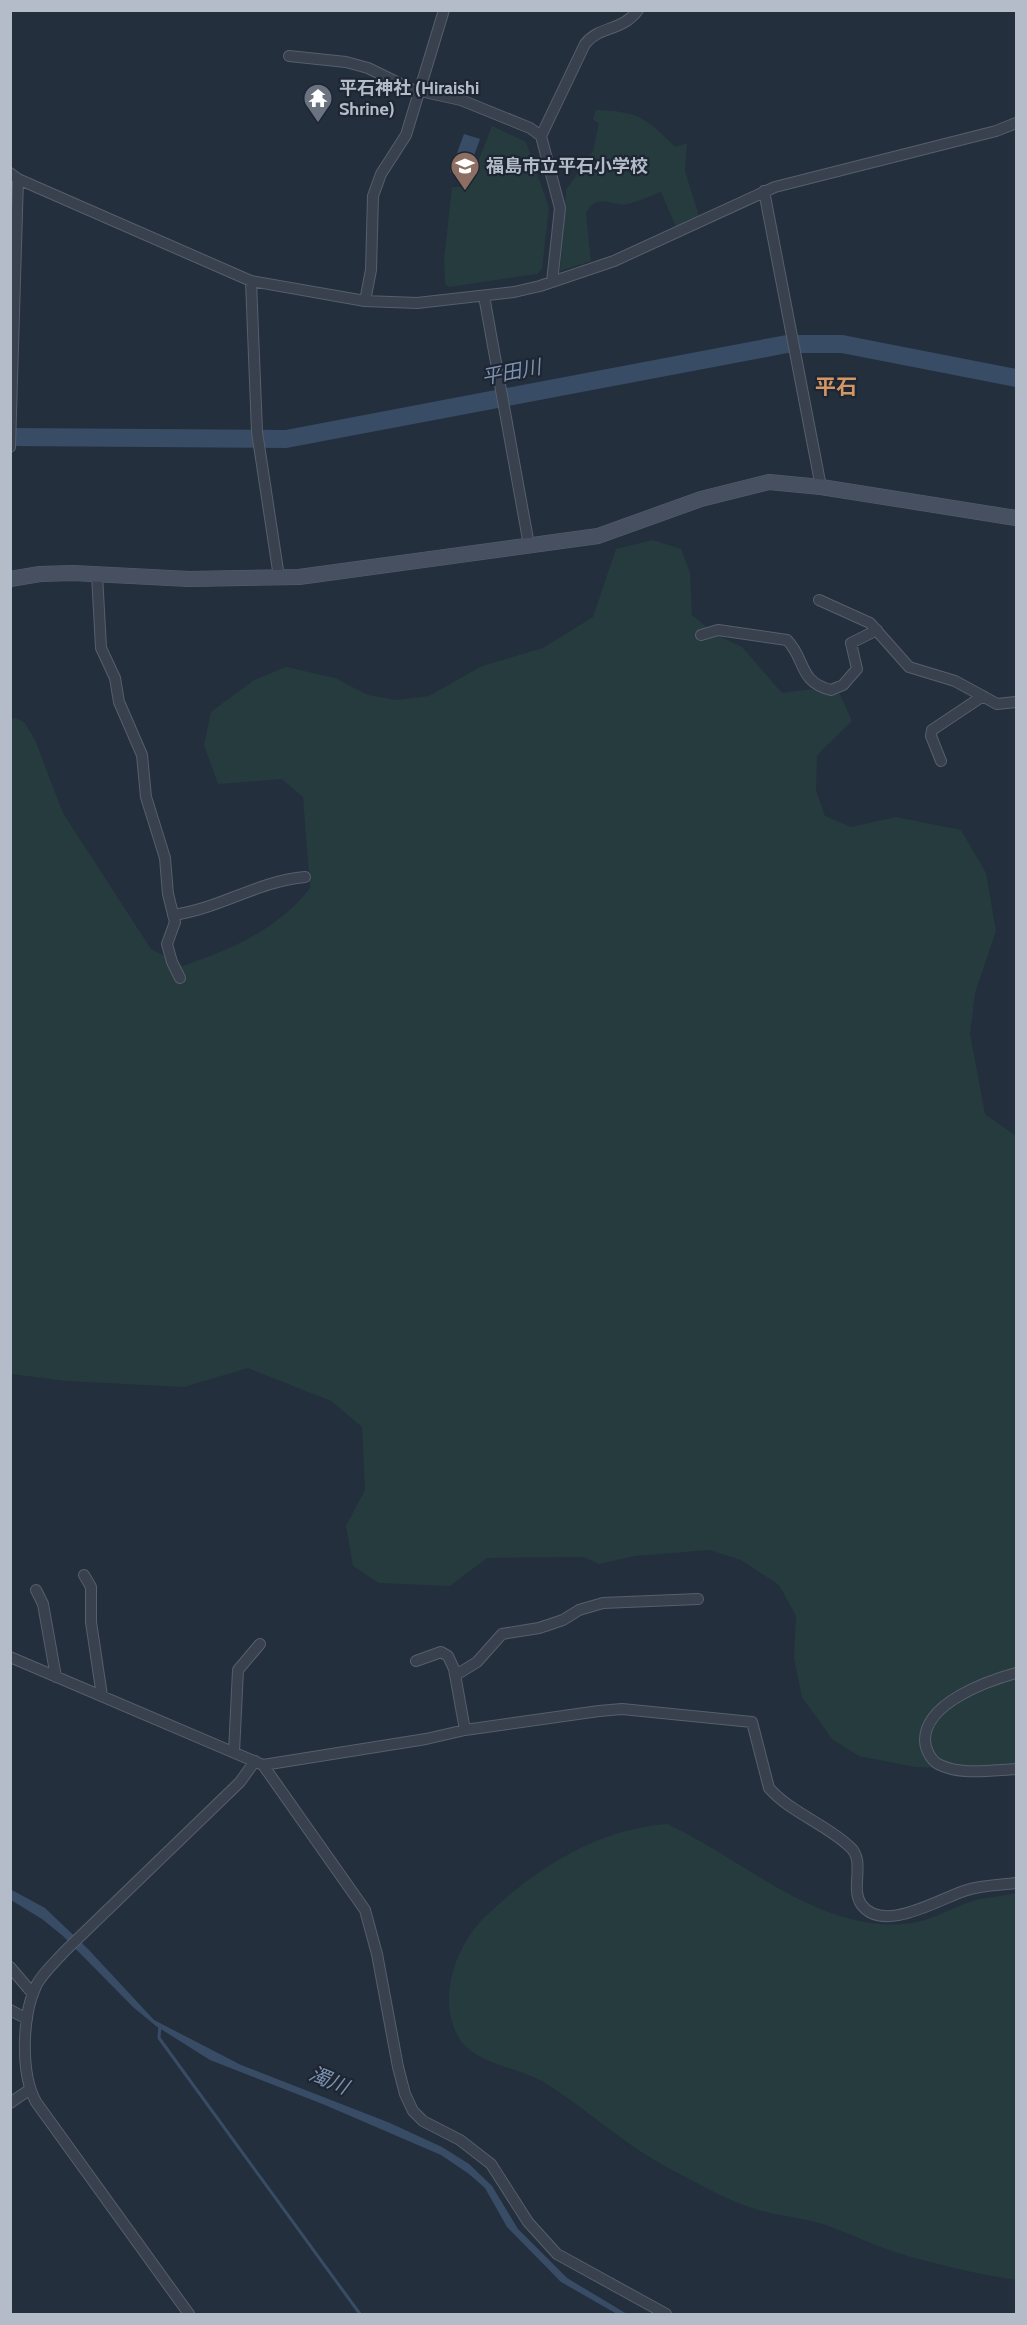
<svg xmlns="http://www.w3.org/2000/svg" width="1027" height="2325" font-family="Cabin,'Noto Sans JP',sans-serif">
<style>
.green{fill:#263b3e}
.water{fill:#394c66}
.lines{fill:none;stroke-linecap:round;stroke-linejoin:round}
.stream{stroke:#394c66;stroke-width:3}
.river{stroke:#394c66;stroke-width:18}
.street-casing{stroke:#565f6b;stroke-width:12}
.secondary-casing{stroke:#565f6b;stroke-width:16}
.street{stroke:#38414d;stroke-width:10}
.secondary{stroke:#465060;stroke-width:15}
.labels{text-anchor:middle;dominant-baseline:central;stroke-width:4.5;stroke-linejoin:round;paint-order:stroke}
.poi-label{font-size:18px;font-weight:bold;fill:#b4bcc9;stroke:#1d2632;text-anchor:start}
.water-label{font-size:20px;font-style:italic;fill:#7c92b0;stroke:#1d2632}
.quarter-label{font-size:21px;font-weight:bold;fill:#d39664;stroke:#1d2632}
</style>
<rect width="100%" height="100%" fill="#242f3d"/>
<!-- green -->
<path class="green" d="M596,110c41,1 51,8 79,37l12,-4 -2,28 14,45 -23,11 -15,-35c-11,4 -22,9 -33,12 -14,4 -32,-14 -42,10l5,47 -31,10 6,-81 27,-39 6,-28 -6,-3z
M492,126l34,16 23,66 -7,61 -5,5 -88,13 -4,-3 -1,-24 8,-73h16z
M653,540l28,9 9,24 2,42 23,19 27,13 40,46 54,-7 16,35 -35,34 -1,35 9,26 26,11 45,-10 65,13 25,43 10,58 -21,62 -5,41 15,80 31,22v634l-101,-3 -56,-11 -26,-16 -31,-43 -8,-38 2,-43 -17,-31 -38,-25 -31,-10 -76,6 -35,8 -16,-7 -96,1 -37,28 -71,-3 -26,-17 -7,-40 19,-36 -3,-63 -31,-26 -83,-33 -64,19 -117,-6 -56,-7 -1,-654 5,-2 9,4 11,18 28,73 88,136 32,17c49,-17 94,-36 127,-78l-7,-91 -21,-18 -64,5 -14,-39 7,-33 43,-32 32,-13 49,11 33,17 27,5 34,-4 53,-30 61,-18 50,-31 23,-68z
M667,1824c75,34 155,112 245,99 21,-3 43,-17 64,-23 13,-3 27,-4 40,-7v387c-40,-6 -82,-16 -121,-28 -25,-8 -48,-20 -72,-28 -23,-7 -48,-8 -71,-16 -28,-9 -56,-26 -82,-39 -45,-24 -81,-58 -123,-85 -25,-16 -73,-20 -88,-46 -23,-39 -3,-94 27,-122 49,-47 111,-87 181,-92z"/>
<!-- water -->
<path class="water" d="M464,134l16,5 -14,39 -16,-6z
M10,1889l35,19 43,41 66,71 87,45 149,58 52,24 27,17 23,22 26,43 49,49 60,36h-10l-56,-32 -54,-55 -22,-39 -16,-14 -28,-19 -116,-50 -115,-45 -54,-34 -23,-19 -70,-71 -21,-17 -31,-19z"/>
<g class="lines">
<!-- stream -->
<path class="stream" d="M160,2025l-1,13 201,276"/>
<!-- river -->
<path class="river" d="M10,437l276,2 501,-95h55l174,34"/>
<!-- street casing -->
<g class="street-casing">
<path id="street" d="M289,56l57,6 22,6 51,25
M420,91l41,9 69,28 11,8 19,72 -8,74
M541,136l44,-92c15,-19 37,-12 53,-34
M10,173l8,6 233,102 114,20 52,2 97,-11 26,-6 74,-25 161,-74 221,-56 20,-8
M764,191l57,296
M251,281l6,151 22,145
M484,296l45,249
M365,301l6,-31 2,-74 8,-22 25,-39 38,-125
M10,447l8,-268
M97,574l4,74 14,30 4,24 23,53 4,42 19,61 3,36 7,28 -8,22 5,18 8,16
M819,600l51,23 39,44 46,14 42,23 19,-2
M701,635l17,-5 69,10c19,19 11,42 44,50l12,-5 14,-16 -6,-26 26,-13
M941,761l-10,-25 1,-6 51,-34
M173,915c46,-6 85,-34 132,-38
M84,1575l7,12v35l11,74
M36,1590l7,14 13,73
M10,1657l253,108 102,145 12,44 21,113 7,27 8,17 10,10 37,19 31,24 37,58 29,32 109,60
M416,1661l25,-9 7,4 6,13 11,61
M1016,1673c-29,8 -91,30 -91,67 0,9 6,20 13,24 22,12 55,6 78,5
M456,1675l21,-13 25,-28 37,-6 24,-8 16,-10 24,-7 95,-4
M234,1752l4,-82 22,-26
M263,1765l163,-26 39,-9 134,-19 23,-2 130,13 17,66c22,25 57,36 81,59 16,14 0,41 11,57 22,31 79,-6 106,-14 15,-5 33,-5 49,-7
M10,1967l23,27
M10,2010l17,9
M10,2103l19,-13
M189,2314l-153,-212c-16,-29 -14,-89 1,-118 6,-11 18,-22 27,-32l176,-170 15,-21"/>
</g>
<!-- secondary casing -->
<g class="secondary-casing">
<path id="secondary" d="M10,579l30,-5 33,-1 116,6 110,-2 299,-41 103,-37 68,-17 52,5 195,31"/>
</g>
<!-- street -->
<use href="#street" class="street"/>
<!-- secondary -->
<use href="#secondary" class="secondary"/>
</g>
<!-- icons -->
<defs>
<g id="temple-pin" transform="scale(1.5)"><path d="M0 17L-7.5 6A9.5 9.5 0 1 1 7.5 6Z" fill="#6b7280" stroke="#1d2632"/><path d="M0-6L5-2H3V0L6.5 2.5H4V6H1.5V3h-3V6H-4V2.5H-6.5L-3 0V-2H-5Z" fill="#fff"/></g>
<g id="school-pin" transform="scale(1.5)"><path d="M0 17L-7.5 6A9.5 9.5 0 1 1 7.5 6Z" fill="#8d6e63" stroke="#1d2632"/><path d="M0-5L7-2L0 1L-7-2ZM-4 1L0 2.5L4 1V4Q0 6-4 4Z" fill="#fff"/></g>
</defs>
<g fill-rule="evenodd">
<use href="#temple-pin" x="318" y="98"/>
<use href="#school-pin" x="465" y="166"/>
</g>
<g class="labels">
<!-- poi labels -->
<g class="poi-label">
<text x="339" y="88">平石神社 (Hiraishi<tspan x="339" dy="21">Shrine)</tspan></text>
<text x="486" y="166">福島市立平石小学校</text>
</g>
<!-- water labels -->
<g class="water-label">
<text transform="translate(511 372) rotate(-11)">平田川</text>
<text transform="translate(329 2080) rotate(23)">濁川</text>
</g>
<!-- quarter labels -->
<g class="quarter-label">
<text x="836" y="386">平石</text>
</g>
</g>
<!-- border -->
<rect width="1027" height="2325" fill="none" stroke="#b4bcc9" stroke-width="24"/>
</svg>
